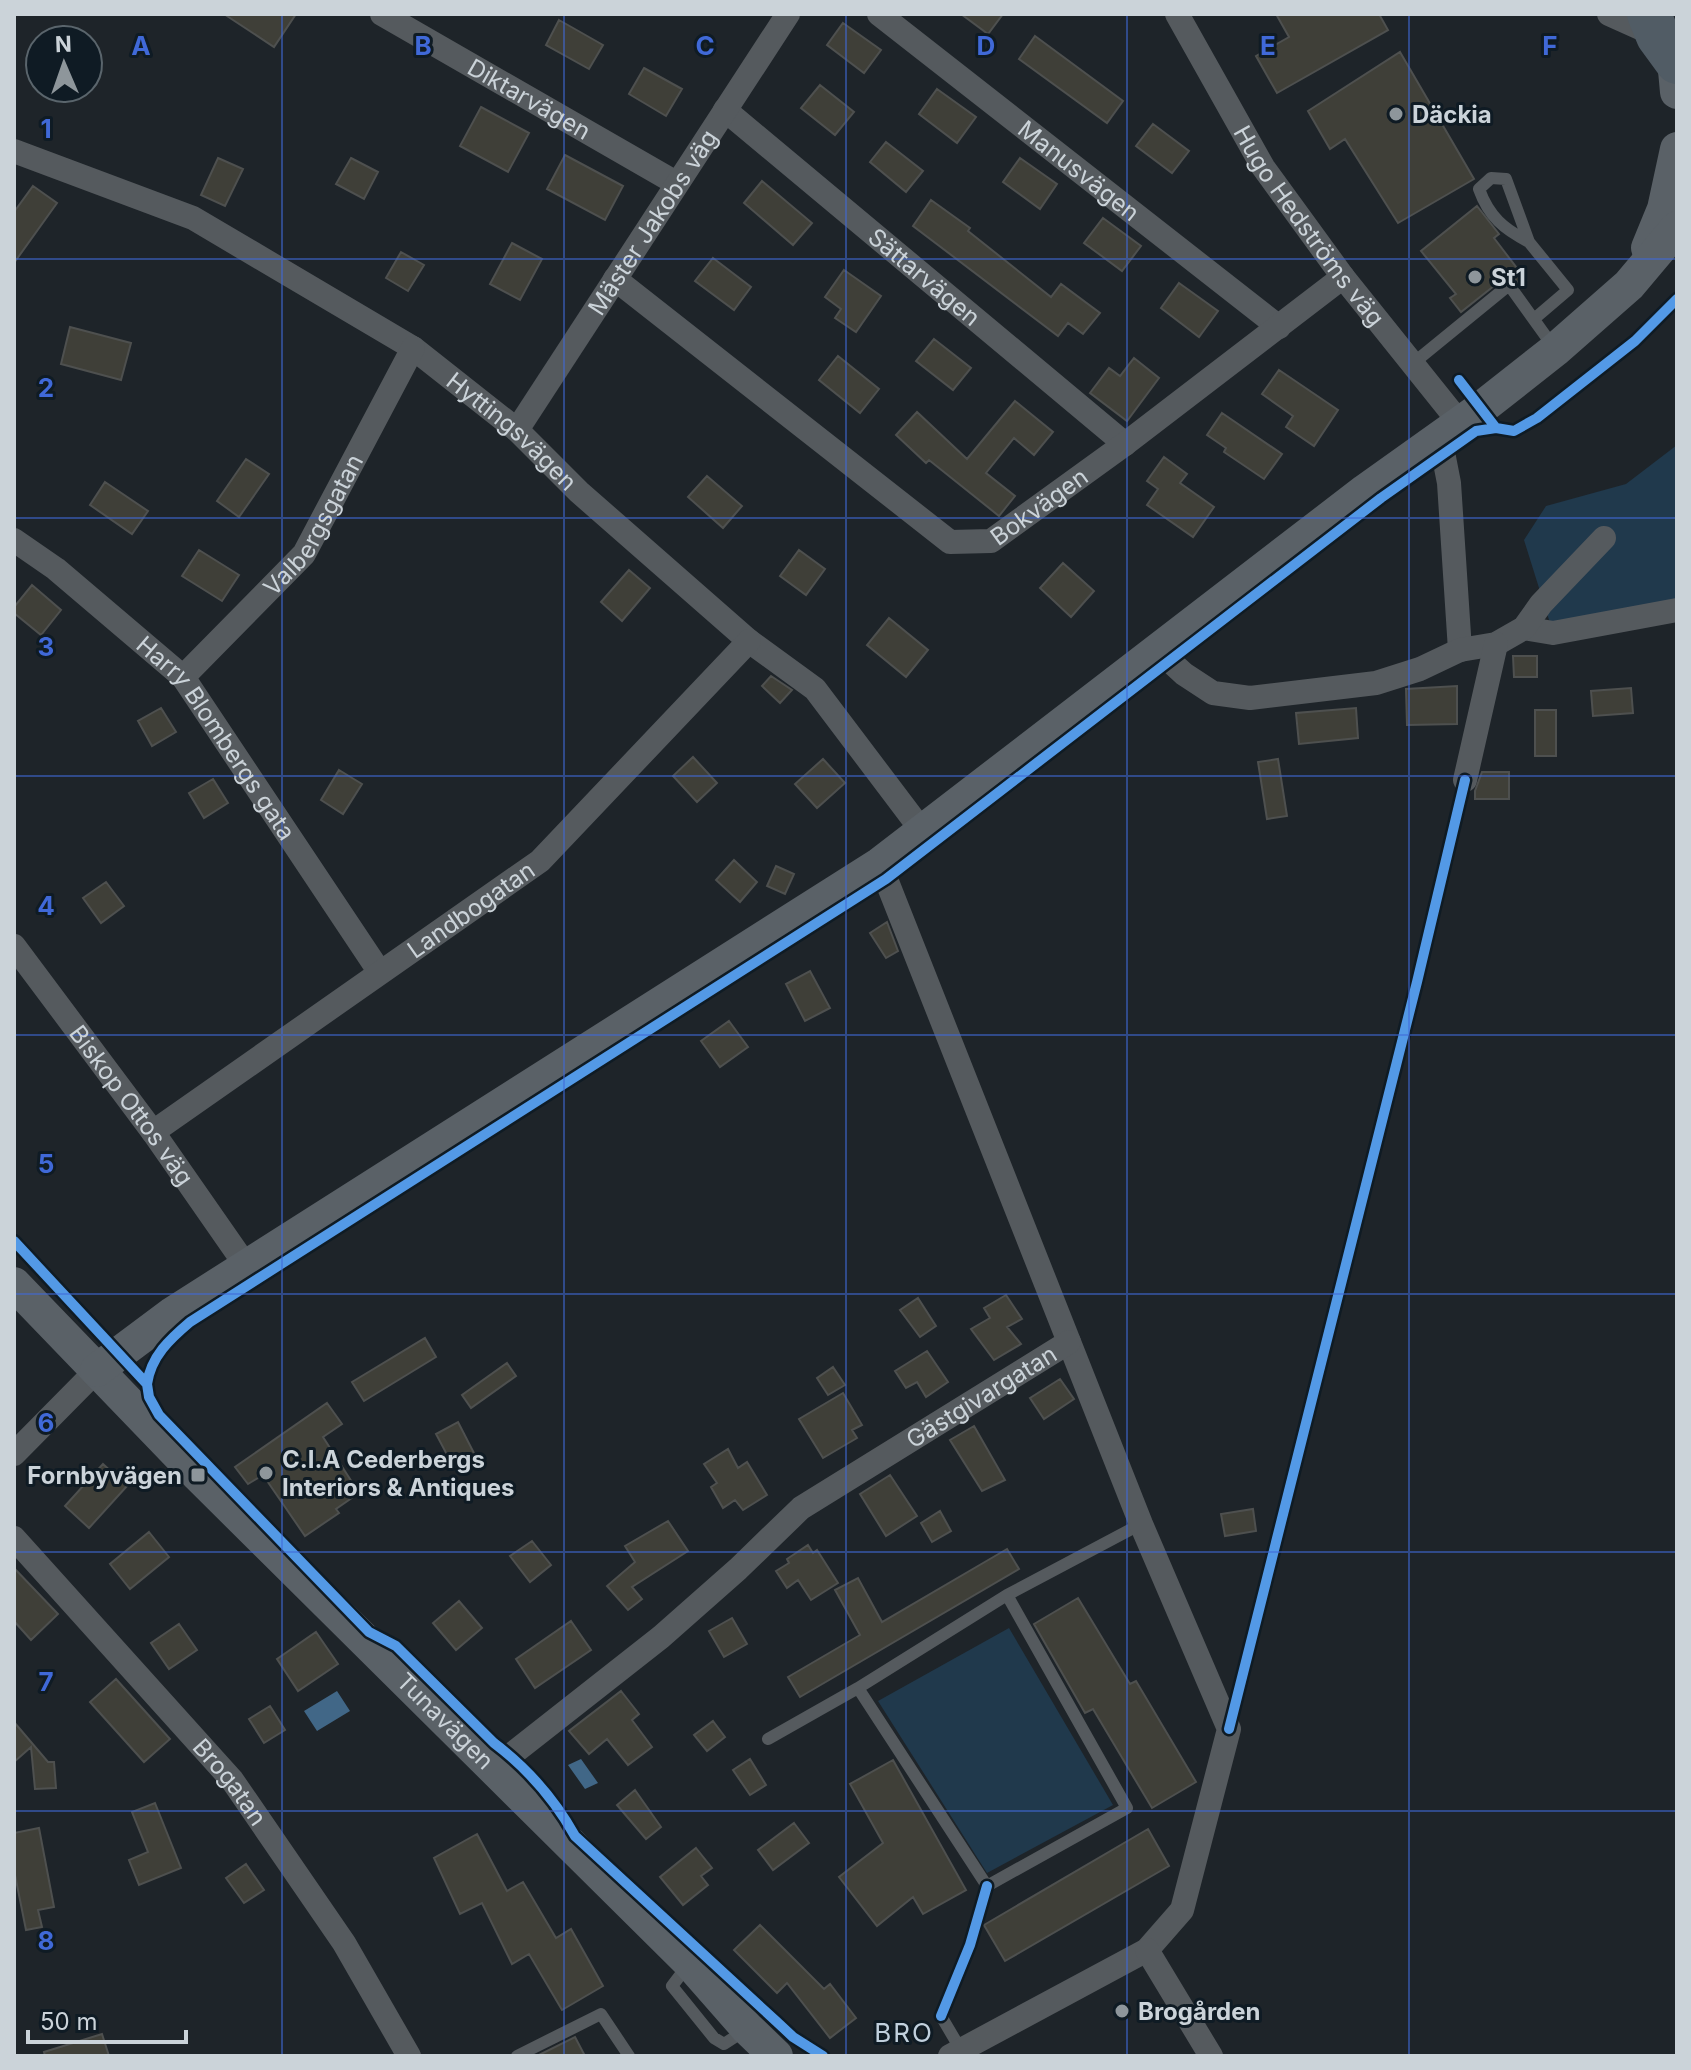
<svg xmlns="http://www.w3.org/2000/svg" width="1691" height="2070" font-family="Inter,sans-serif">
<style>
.green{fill:#20394c}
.water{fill:#416787}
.building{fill:#3f3f38;stroke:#4e504f;stroke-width:2}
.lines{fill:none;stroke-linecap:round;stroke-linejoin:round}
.lane{stroke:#555a5e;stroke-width:12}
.street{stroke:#555a5e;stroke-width:24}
.secondary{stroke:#5a6167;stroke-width:34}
.highway{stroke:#515c65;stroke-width:44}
.cycleway-casing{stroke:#0f1b24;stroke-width:15}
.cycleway{stroke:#5399e6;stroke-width:10}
.grid{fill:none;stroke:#4069d8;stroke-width:2;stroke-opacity:0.55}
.poi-dot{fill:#8e969b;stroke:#0f1b24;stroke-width:3}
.labels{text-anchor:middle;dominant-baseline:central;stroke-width:6;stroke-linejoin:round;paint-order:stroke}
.street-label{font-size:24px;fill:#cbd3d9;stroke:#0f1b24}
.poi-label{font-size:24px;font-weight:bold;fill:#cbd3d9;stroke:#0f1b24;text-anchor:start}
.neighbourhood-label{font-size:26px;letter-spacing:2px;fill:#c1d0dd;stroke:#0f1b24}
.grid-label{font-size:26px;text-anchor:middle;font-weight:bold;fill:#4069d8;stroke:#0f1b24;stroke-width:6;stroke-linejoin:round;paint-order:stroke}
</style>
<rect width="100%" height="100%" fill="#1e2429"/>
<!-- green -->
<path class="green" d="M1677,445v156l-127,22 -26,-83 22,-34 80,-22z
M1009,1628l104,177 -126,68 -109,-172z"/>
<!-- water -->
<path class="water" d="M337,1691l13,20 -33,20 -13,-20z
M581,1759l17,24 -13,6 -17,-24z"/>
<!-- building -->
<path class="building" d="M224,14h72l-22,33z
M961,14h42l-15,20z
M1276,14h103l9,16 -111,63 -21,-37 33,-19z
M559,20l44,25 -14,24 -43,-24z
M843,23l38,27 -17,23 -37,-28z
M1035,36l88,65 -16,22 -88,-64z
M1400,52l74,127 -76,44 -53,-84 -15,10 -22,-38z
M644,68l38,21 -16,27 -37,-22z
M820,85l34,27 -19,23 -34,-27z
M937,89l39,28 -19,26 -38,-29z
M481,107l48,26 -21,39 -48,-26z
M1153,124l36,27 -17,22 -36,-27z
M886,142l37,29 -17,21 -36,-30z
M565,155l58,31 -18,34 -58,-31z
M218,158l25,11 -18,37 -24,-11z
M351,158l27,14 -14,27 -28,-15z
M1020,158l37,26 -17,25 -37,-27z
M762,181l50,42 -19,22 -49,-42z
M33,186l24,17 -43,60v-51z
M931,200l39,28 -2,3 83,66 10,-13 39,29 -17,21 -15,-11 -10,13 -145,-110z
M1477,206l22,28 -5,4 32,42 -6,5 -7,-8 -9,1 -43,34 -11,-14 6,-4 -35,-43z
M1103,218l38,28 -19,25 -38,-28z
M512,243l30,16 -22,41 -30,-16z
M401,252l23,13 -16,26 -22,-13z
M713,258l38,29 -17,23 -39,-29z
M844,270l37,26 -25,36 -21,-14 6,-9 -16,-12z
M1179,283l39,28 -19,26 -38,-29z
M70,327l61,16 -10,37 -60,-16z
M934,339l37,29 -18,22 -37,-29z
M838,356l41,33 -19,24 -41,-33z
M1134,358l25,20 -32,43 -37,-28 19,-25 11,8z
M1279,370l59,40 -24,36 -28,-19 7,-11 -31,-22z
M1015,401l38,31 -19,23 -20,-17 -28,35 29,23 -16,20 -70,-56 -3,3 -30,-28 21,-23 50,47z
M1222,413l60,41 -18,25 -40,-27 2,-4 -19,-13z
M1164,457l23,17 -7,9 34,24 -21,30 -46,-32 11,-16 -11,-8z
M246,459l23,15 -30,43 -22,-16z
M707,476l35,30 -19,22 -35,-31z
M105,482l43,29 -16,23 -42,-29z
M199,550l40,25 -17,26 -40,-25z
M799,550l26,19 -19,26 -26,-19z
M1063,563l31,28 -23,26 -31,-29z
M629,570l21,18 -28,33 -21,-19z
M32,585l29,25 -20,25 -27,-22v-6z
M889,618l39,32 -22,27 -39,-32z
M1513,656h24v21h-23z
M771,676l21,14 -12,13 -18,-17z
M1457,686v38l-50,1 -1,-36z
M1631,688l2,25 -40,3 -2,-25z
M161,708l15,24 -24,14 -14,-25z
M1356,708l2,30 -59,6 -3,-31z
M1535,710h21v46h-21z
M693,757l24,26 -20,19 -24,-26z
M823,759l22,24 -28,25 -22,-24z
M1278,759l9,57 -20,3 -9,-57z
M339,770l23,14 -19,30 -22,-14z
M1482,772h27v27h-34v-8z
M213,779l15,24 -24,15 -15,-25z
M734,860l23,22 -17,20 -24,-22z
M776,866l18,8 -9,20 -18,-8z
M106,882l18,24 -23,17 -18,-25z
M887,922l11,29 -12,7 -16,-25z
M810,971l20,37 -25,13 -19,-37z
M729,1021l19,26 -28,20 -19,-26z
M1006,1295l16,24 -15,8 14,17 -27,16 -23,-31 19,-11 -6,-10z
M918,1298l18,28 -16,11 -20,-27z
M425,1338l11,19 -72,44 -12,-19z
M927,1351l21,31 -22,15 -9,-15 -11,6 -11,-17z
M507,1363l9,13 -45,32 -9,-13z
M833,1367l12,18 -17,10 -11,-17z
M1060,1379l14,20 -30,20 -14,-21z
M843,1393l19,32 -10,5 5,8 -34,20 -24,-39z
M327,1403l15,21 -19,13 36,56 -23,16 3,4 -34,23 -42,-61 -15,9 -13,-17z
M458,1422l17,33 -22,11 -17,-32z
M974,1426l31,54 -23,11 -32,-51z
M728,1449l10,19 9,-6 20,33 -24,15 -8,-10 -12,8 -12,-21 6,-4 -13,-19z
M103,1464l24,22 -38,42 -24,-22z
M890,1475l27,41 -31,20 -26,-42z
M1253,1509l3,22 -31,5 -4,-22z
M940,1511l11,20 -19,11 -11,-19z
M668,1521l20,30 -56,36 10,12 -14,11 -21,-24 28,-24 -10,-16z
M149,1532l20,25 -39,32 -20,-25z
M532,1541l19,24 -21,17 -20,-26z
M808,1545l5,8 4,-3 21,33 -27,17 -13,-20 -11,8 -11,-17 13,-8 -2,-4z
M1007,1549l12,20 -219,128 -12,-20 72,-42 -25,-45 23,-12 24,44z
M14,1568l44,46 -27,26 -17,-19z
M1078,1598l52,86 6,-3 60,101 -44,26 -59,-99 -8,4 -51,-89z
M459,1601l23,27 -26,22 -23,-27z
M732,1618l15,26 -23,13 -15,-26z
M571,1621l20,29 -56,38 -19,-29z
M179,1624l18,26 -28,19 -18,-26z
M316,1632l22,32 -40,27 -21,-32z
M116,1679l54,60 -26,23 -54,-60z
M621,1691l18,23 -7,6 20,27 -24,18 -21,-26 -18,15 -20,-23z
M270,1706l15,24 -21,13 -15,-24z
M713,1721l12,16 -18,14 -13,-16z
M14,1722l34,40h6l2,26 -21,1 -4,-42 -17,15z
M750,1759l16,26 -16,10 -17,-25z
M893,1760l73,130 -43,24 -10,-17 -36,29 -38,-49 44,-34 -33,-59z
M635,1790l26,37 -15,12 -29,-34z
M155,1803l26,65 -42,17 -10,-25 19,-8 -16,-40z
M794,1823l15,20 -36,27 -15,-20z
M39,1828l15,79 -16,3 4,17 -16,3 -12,-60v-37z
M1148,1829l21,37 -164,95 -21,-36z
M477,1834l30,57 16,-9 33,56 15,-9 32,57 -41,24 -33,-56 -17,10 -30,-61 -22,11 -26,-56z
M696,1848l16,20 -11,8 7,9 -25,20 -23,-28z
M246,1864l18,26 -20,13 -18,-25z
M760,1925l64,64 6,-5 26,34 -26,20 -43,-55 -10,10 -43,-43z
M102,2034l7,22h-64l-1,-4z
M575,2037l10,19h-48z"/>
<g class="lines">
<!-- lane -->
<path class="lane" d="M1529,242c-25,-13 -40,-25 -50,-53l12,-11 15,1 23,63 39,48 -34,29
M1411,365l98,-80 46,64
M858,1688l129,198 140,-78 -120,-213
M768,1739l90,-51 149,-93 134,-71
M688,1965l-16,21 42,52 10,6 20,-13
M941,2016l20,34
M517,2056l84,-42 28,42"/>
<!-- street -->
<g class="street">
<path id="s1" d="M382,14l294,169"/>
<path id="s2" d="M879,14l400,313"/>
<path id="s3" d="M1177,14l86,153 80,110 117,146"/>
<path d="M1609,14l49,22"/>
<path id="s4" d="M725,110l400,334"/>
<path id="s5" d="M14,151l179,67 220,130 104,82 62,62 170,149 66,48 108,143"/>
<path id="s6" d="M615,279l335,263 41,-1 134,-97 218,-167"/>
<path id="s7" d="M517,430l271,-416"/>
<path d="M1440,437l9,46 11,167"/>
<path id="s8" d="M14,540l42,29 127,108 196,294"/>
<path d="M1524,628l29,5 124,-23"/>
<path d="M1159,651l25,23 29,19 37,5 126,-15 44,-14 40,-19 36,-6 28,-16 17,-24 63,-66"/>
<path id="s9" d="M183,677l121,-123 109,-206"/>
<path d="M1465,780l31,-136"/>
<path d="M880,864l261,660 88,205 -47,181 -35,40 -197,106"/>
<path id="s10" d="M14,946l139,186 94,135"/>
<path id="s11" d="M153,1132l387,-271 209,-220"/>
<path d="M14,1454l83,-84"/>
<path id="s12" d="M14,1538l218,242 112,163 65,113"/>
<path id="s13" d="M493,1769l168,-132 77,-68 63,-61 268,-166"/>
<path d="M1147,1950l64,106"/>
</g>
<!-- secondary -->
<g class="secondary">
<path d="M1674,59l3,33"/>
<path d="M1648,248l16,-39 13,-60"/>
<path id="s14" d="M14,1284l184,191 492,488 57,65 29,28"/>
<path d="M97,1370l75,-56 708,-450 485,-373 115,-82 75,-59 74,-65 48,-57"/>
</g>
<!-- highway -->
<path class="highway" d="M1649,14l9,22 19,26"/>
<!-- cycleway casing -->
<g class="cycleway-casing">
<path id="cycleway" d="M1459,380l37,48 18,3 23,-13 98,-77 42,-42
M14,1241l133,143 2,13 10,18 210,217 27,14 98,97c33,25 61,57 81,93l202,186 16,15 30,19
M147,1384c4,-28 23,-45 43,-62l696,-443 495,-381 95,-67 20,-3
M1229,1729l188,-747 48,-202
M941,2016l29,-71 17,-59"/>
</g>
<!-- cycleway -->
<use href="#cycleway" class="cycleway"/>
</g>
<!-- grid -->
<path class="grid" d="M282,14v2042M564,14v2042M846,14v2042M1127,14v2042M1409,14v2042M14,259h1663M14,518h1663M14,776h1663M14,1035h1663M14,1294h1663M14,1552h1663M14,1811h1663"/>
<!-- markers -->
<g class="poi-dot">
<circle cx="1396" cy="114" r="8"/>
<circle cx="1475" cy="277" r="8"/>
<circle cx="266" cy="1473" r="8"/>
<rect x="190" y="1467" width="16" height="16" rx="4"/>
<circle cx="1122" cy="2011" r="8"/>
</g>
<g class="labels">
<!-- street labels -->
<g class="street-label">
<text stroke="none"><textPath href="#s1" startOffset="170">Diktarvägen</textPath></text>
<text stroke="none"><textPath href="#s2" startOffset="254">Manusvägen</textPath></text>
<text stroke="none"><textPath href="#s7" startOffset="248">Mäster Jakobs väg</textPath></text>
<text stroke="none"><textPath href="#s3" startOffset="250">Hugo Hedströms väg</textPath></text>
<text stroke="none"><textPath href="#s4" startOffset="260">Sättarvägen</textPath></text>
<text stroke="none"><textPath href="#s5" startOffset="576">Hyttingsvägen</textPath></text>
<text stroke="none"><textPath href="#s6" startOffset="526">Bokvägen</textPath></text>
<text stroke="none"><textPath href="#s9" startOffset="202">Valbergsgatan</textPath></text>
<text stroke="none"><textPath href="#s8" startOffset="286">Harry Blombergs gata</textPath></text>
<text stroke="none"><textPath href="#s11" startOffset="388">Landbogatan</textPath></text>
<text stroke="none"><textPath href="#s10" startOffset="198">Biskop Ottos väg</textPath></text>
<text stroke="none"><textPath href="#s13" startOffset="616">Gästgivargatan</textPath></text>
<text stroke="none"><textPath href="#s14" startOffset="614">Tunavägen</textPath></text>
<text stroke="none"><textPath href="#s12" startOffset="326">Brogatan</textPath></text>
</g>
<!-- poi labels -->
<g class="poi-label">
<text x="1412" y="114">Däckia</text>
<text x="1491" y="277">St1</text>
<text x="282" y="1459">C.I.A Cederbergs<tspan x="282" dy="28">Interiors &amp; Antiques</tspan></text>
<text x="182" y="1475" text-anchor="end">Fornbyvägen</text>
<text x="1138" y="2011">Brogården</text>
</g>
<!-- neighbourhood labels -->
<g class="neighbourhood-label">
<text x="904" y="2032">BRO</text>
</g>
</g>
<g class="grid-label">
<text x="141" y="55">A</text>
<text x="423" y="55">B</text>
<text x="705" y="55">C</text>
<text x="986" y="55">D</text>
<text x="1268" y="55">E</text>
<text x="1550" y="55">F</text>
<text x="46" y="138">1</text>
<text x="46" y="397">2</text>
<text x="46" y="656">3</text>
<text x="46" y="915">4</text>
<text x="46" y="1173">5</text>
<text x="46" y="1432">6</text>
<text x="46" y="1691">7</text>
<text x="46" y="1950">8</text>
</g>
<!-- border -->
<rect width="1691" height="2070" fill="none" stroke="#cbd3d9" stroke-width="32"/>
<!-- north arrow -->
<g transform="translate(64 64) rotate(358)"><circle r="38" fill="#0f1b24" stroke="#5a656c" stroke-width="2"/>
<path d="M0-6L14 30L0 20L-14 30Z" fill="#8e969b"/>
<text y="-12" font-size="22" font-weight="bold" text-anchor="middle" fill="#cbd3d9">N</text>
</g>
<!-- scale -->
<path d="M28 2030v12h158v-12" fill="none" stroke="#cbd3d9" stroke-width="4"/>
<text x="40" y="2030" font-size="24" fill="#cbd3d9" stroke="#0f1b24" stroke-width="6" paint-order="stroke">50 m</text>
</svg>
